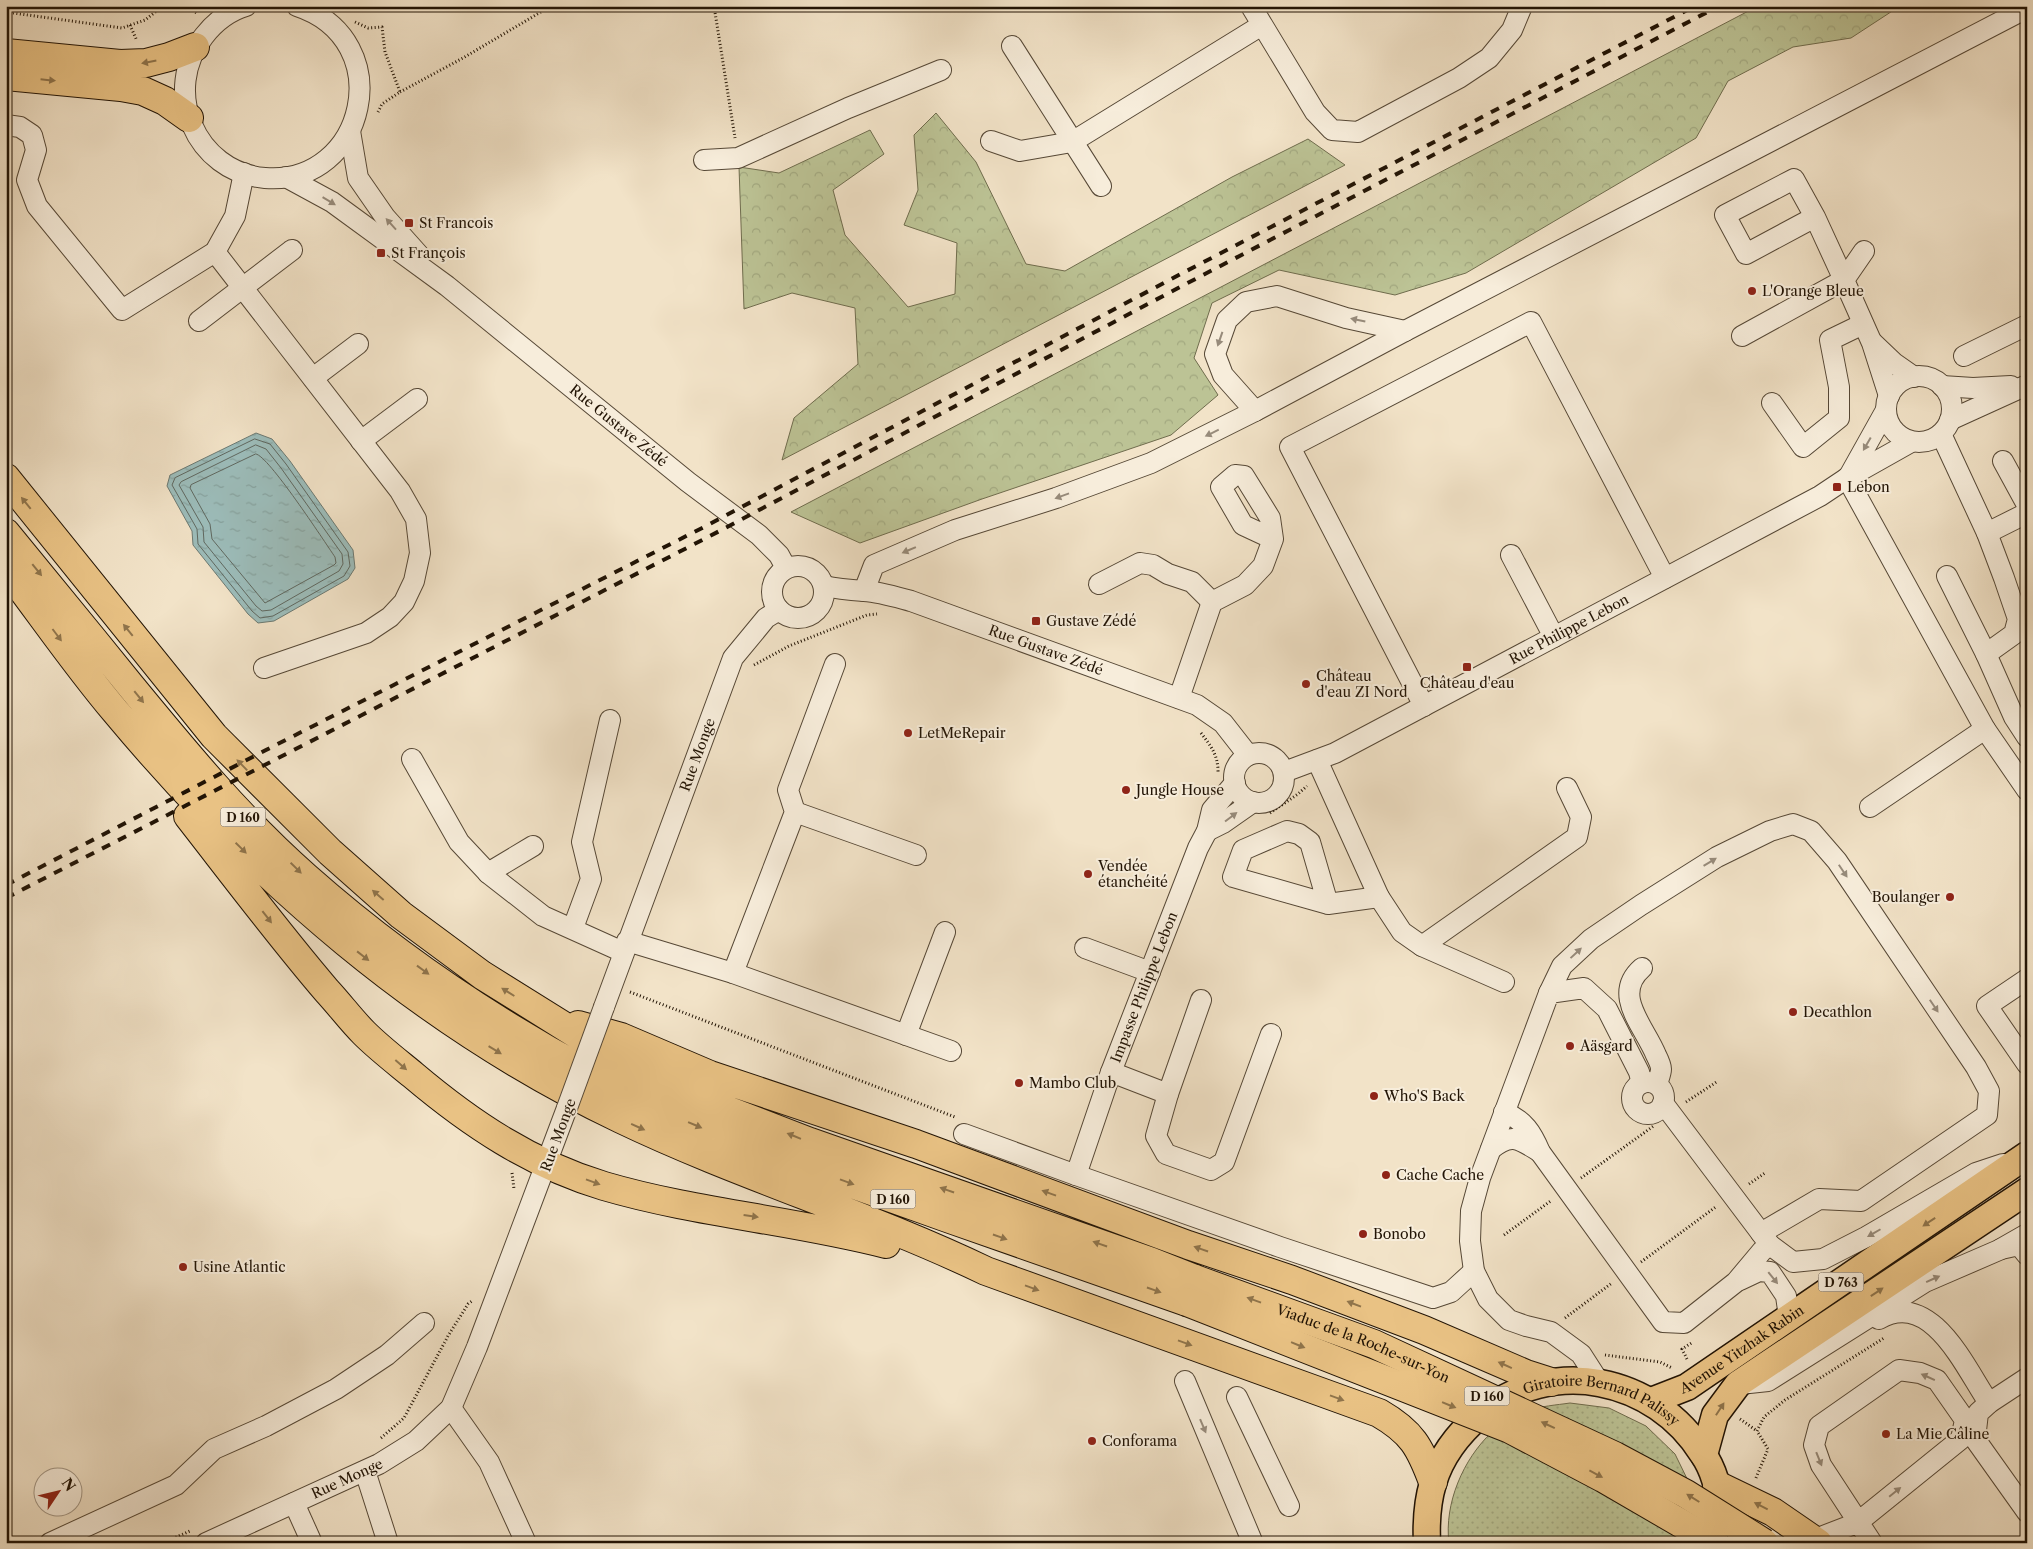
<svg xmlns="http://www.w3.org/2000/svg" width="2033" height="1549" font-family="'Libre Caslon Text',serif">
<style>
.grass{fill:url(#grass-dots);stroke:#6f6c4d}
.forest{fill:url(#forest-crowns);stroke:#6f6c4d}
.water{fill:url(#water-ripples);stroke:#6b7972}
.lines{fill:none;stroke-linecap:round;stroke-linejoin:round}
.shore{stroke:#5f6860;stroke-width:1}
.minor-casing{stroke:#564836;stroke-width:22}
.major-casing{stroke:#221405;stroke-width:29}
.highway-casing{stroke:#221405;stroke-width:30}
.path{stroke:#221405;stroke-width:3;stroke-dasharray:1 2.5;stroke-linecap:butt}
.minor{stroke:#f7eddb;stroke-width:20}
.major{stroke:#e9c284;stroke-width:26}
.highway{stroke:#e9c284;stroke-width:28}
.rail{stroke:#221405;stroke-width:4;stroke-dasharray:9 9;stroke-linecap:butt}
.minor-bridge-casing{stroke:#564836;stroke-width:22;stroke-linecap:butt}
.highway-bridge-casing{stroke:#221405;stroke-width:30;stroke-linecap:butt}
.minor-bridge{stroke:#f7eddb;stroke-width:20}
.highway-bridge{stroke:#e9c284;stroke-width:28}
.oneway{fill:#8f744b}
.oneway2{fill:#978b7b}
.poi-dot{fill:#8f2418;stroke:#f7eddb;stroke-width:2}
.labels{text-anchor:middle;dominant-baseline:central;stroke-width:4;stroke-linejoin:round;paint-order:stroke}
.shield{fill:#f7eddb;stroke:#625545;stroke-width:1}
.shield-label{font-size:12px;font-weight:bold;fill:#221405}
.poi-label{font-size:14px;fill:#221405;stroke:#f7eddb;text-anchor:start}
.street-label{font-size:14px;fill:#221405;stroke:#f7eddb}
</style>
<defs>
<pattern id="grass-dots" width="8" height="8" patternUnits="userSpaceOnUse" patternTransform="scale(1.25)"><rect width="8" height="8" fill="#bcc395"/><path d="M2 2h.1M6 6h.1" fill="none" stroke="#a1a77f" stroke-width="1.8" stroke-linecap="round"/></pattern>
<pattern id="forest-crowns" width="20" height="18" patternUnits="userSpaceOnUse" patternTransform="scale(1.25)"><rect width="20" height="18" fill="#bcc395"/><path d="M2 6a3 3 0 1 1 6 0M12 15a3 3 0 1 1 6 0" fill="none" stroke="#a1a77f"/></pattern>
<pattern id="water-ripples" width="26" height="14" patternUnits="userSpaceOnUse" patternTransform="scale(1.25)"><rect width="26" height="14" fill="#9cbdbb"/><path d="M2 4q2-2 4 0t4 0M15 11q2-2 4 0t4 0" fill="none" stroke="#86a29f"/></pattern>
</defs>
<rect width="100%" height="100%" fill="#f2e3c8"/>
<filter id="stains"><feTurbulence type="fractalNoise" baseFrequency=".004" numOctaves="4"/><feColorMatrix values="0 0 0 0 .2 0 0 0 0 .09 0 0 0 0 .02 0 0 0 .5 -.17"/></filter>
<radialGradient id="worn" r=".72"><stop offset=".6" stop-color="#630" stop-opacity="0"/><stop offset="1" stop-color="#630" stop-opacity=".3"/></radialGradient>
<!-- grass -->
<path class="grass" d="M1570,1403l39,5 37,18 29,28 19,39 4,50h-249c-5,-39 14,-84 43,-111 9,-8 25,-16 36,-21 12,-5 29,-6 42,-8z"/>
<!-- forest -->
<path class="forest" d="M1758,6h142l-49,32 -58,9 -65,34 -32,57 -230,135 -71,22 -116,-25 -67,33 -18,55 24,37 -47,40 -189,64 -122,44 -69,-31z
M936,113l40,49 50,102 39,7 167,-94 76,-38 37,26 -563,295 12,-42 64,-54 -3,-56 -63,-15 -48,16 -5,-142 40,6 91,-43 14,24 -51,36 12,45 63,72 47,-13 2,-51 -53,-18 14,-35 -4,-55z"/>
<!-- water -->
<path class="water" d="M256,433l16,6 18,22 63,89 2,18 -7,11 -74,42 -16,2 -10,-9 -55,-69 -1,-14 -25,-45 3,-11z"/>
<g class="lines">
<!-- shore -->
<path class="shore" d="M255,439l15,5 16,20 62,88 2,14 -6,10 -71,40 -13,2 -8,-7 -54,-67 -1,-15 -25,-44 3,-7z
M256,445l10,4 15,19 61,86 1,10 -4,7 -68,39 -9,1 -6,-5 -52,-64 -1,-15 -24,-42 2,-3z
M256,454c12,1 68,87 79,103l1,6 -2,2 -69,38 -53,-64 -2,-15 -20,-36 1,-3z"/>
<!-- minor casing -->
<g class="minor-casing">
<g id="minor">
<path d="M246,6c-17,5 -31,16 -42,30 -43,54 -9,136 61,142 101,8 135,-138 32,-172"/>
<path d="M1251,6l64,106 17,18 26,2 101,-54 30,-20 23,-28 10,-24"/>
<path d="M1012,46l89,140"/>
<path d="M6,125l14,2 12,8 4,15 -9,30 10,26 85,104 93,-58 20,-36 9,-43"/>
<path d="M350,131l8,47 27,39 34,38"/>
<path d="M991,141l29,10 52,-9 190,-117"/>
<path d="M704,160l34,-2 110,-50 93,-38"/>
<path id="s1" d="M286,177l46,25 115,84 241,196 71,53 20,20 7,13"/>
<path d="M1864,251l-20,29 28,63 17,53"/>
<path d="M215,252l185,239 16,28 4,34 -6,28 -10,21 -14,15 -24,16 -102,35"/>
<path d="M199,321l93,-71"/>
<path d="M1742,336l102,-56 -29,-63 -21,-38 -69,36 21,39 69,-37"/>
<path d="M1873,343l21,20 20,14"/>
<path d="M1964,356l63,-31"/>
<circle cx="1919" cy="409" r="33"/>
<path d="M313,378l45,-34"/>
<path d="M1942,386l31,2 38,-2"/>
<path d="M1772,403l31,44 36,-29v-31l-9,-47 33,-16"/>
<path d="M1255,411l-32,-36 -8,-21 12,-34 19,-18 31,-6 69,22 59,13"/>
<path d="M1950,420l77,-35"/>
<path d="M1941,434l46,99 17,45 14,41 -4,15 -28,20"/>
<path d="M361,441l56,-42"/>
<path d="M2003,461l24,44"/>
<path d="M1847,478l138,251 42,61"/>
<path d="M1848,478l38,-68"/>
<path d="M1987,533l40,-20"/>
<path d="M1511,555l43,82"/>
<circle cx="798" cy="592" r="26"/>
<path d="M1947,576l39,78 28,63 13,20"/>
<path d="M1099,584l41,-21 13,2 15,9 24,8 20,20"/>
<path id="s2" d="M824,586c14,3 26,4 40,5 16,1 32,6 47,10l286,104 26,18 25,32"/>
<path d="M864,591l10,-26 81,-35 101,-32 95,-35 104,-52 150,-80 622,-323"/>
<path d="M1179,698l33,-96 33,-17 18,-19 10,-27 -3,-21 -26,-42 -9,-1 -14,12 22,38 30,14"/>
<path d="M1424,706l-134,-259 241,-125 134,256"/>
<circle cx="1259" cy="778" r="25"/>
<path d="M412,759l47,83 29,31 55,43 80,36"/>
<path d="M1317,760l62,137 23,35 20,14 82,36"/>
<path id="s3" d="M1284,772l51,-19 485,-257 27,-18 64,-36"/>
<path d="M1870,807l115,-78"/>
<path d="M795,812l121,43"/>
<path d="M1207,831l16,-8 30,-21"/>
<path d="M488,873l45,-27"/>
<path d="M1328,904l-18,-62 -11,-8 -12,-3 -44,19 -10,27 95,27 51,-7"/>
<path d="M573,928l18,-49 -9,-37 28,-122"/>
<path d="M627,941l106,32 218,78"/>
<path d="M1422,946l155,-109 4,-20 -14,-29"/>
<path d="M1085,948l65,24"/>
<path d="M1642,968c-31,27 3,59 14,87 2,4 5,10 5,14 0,5 -3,11 -4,15"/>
<path d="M733,973l62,-161 -7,-22 47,-126"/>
<path d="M2027,979l-40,27 40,58"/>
<path d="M1549,993l13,-27 29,-27 50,-34 76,-48 53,-26 23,-7 18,7 26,30 139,206 13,24 -2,24 -126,86 -42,-2 -58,34"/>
<path d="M1201,1000l-33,94 -12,42 10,18 45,16 13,-8 47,-128"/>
<path id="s4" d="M604,1007l129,-349 33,-40 13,-8"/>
<path d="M906,1035l39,-103"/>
<path d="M1111,1072l57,22"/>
<circle cx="1648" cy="1098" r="16"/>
<path d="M1663,1103l107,142 23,17 30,-3 43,-22 110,-64 27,-9"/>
<path d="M1504,1112c20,8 28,21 36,40l123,170 21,1 52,-41 26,-31 8,-6"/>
<path id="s5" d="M964,1134l112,41 35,-103 87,-224 9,-17 5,-21 23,-27"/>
<path d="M1491,1149c21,-17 28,-10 49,3"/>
<path d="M1076,1175l204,72 153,51 18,-6 23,-21"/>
<path d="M2001,1249l18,-4 8,10"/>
<path d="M1740,1280l19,-9 11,1 16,24 3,21"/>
<path d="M1879,1319c53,-30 86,49 110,84"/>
<path d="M2027,1378l-38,25 -11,10 -3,26 52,73"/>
<path d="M1185,1381l67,160"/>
<path d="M1599,1382l-18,-28 -30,-22 -25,-6 -17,-6 -21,-21 -14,-28 -4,-30 1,-30 9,-33 69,-185 35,-5 23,21 32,63 3,11"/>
<path d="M1740,1384l28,-3 157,-99 74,-32 28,-16"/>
<path d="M1237,1397l52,109"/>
<path d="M451,1408l38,54 37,81"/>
<path d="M365,1471l23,72"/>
<path d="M294,1503l18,40"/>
<path d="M1813,1540l44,-17 104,-84 4,-19 -28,-40 -17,-7 -21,-3 -80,56 -5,19 7,20 51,78"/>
<path d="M50,1543l126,-58 38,-36 52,-23 70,-37 51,-34 37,-32"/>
<path id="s6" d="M206,1543l173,-79 37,-23 35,-33 26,-61 90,-239"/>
</g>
</g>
<!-- major casing -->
<g class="major-casing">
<g id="major">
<path id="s7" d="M1651,1401l36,-14 340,-232"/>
<path d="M1704,1455l11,-40 23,-31 289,-193"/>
<path id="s8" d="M1427,1543c-1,-21 0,-40 6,-60 8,-27 26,-50 47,-68 71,-60 175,-38 223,39 11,16 15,34 18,53"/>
</g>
</g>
<!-- highway casing -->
<g class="highway-casing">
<path id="highway" d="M6,53l114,11 26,-1 23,-6 26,-10
M6,76l115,11 22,4 22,10 24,17
M6,478l208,258 116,116 71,63 81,60 133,83 57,31 138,53 342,120 43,17
M6,533c41,50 83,101 124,152 55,67 110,134 176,192 106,94 229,172 357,234 56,27 117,46 175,68 116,42 233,82 349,123
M6,568c36,47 70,97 109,143 139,167 308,314 506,408 119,57 246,95 365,152l393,142c33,19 41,34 54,69
M188,816c46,59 91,119 139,175 13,14 24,29 37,42 15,15 32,28 49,42 58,49 118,89 191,111 92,27 189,34 282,58
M578,1025l43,12 89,38 206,69 272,101 104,35 132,50 102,44 25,8
M1717,1485l56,27 45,31"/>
</g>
<!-- path -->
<path class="path" d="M187,6l11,8
M714,6l21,132
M6,12l116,16 23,-8 18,-14
M355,22l13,6 14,-1 3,25 15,40 -18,12 -4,8
M130,25l7,16
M400,92l63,-34 88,-52
M754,665l35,-19 78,-31 10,-1
M1201,733c10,13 17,22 17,39
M1270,813l28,-19 9,-8
M630,992l325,125
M1686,1102l32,-21
M512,1173l2,16
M1581,1178l74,-53
M1749,1184l16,-11
M1504,1235l48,-35
M1641,1262l76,-56
M1565,1318l47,-35
M1605,1355l55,7 12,6
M1687,1359l-5,-10 11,-7
M1740,1419l17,12
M381,1438l23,-20 44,-82 20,-32 4,-3
M1756,1478l12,-29 -11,-18 7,-14 21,-17 99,-62
M163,1543l27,-12"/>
<!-- minor -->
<use href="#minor" class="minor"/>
<!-- major -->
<use href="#major" class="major"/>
<!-- highway -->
<use href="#highway" class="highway"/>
<!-- rail -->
<path class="rail" d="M6,885l260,-135 438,-223 471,-250 520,-271
M6,898l704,-362 470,-249 539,-281"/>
<!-- minor-bridge casing -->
<g class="minor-bridge-casing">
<path id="minor-bridge" d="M567,1108l37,-101"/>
</g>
<!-- highway-bridge casing -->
<g class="highway-bridge-casing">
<g id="highway-bridge">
<path id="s9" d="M1195,1279l179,65 241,112 71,38 78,49"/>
<path d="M1187,1302l323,127 93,49 112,65"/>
</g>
</g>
<!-- minor-bridge -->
<use href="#minor-bridge" class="minor-bridge"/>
<!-- highway-bridge -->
<use href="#highway-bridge" class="highway-bridge"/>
</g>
<!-- one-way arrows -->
<defs><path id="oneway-solid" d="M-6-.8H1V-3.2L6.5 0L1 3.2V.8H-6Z" transform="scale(1.25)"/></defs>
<g class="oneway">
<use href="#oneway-solid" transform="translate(149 62) rotate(169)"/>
<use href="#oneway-solid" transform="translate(48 80) rotate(6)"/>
<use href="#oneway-solid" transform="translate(26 503) rotate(-129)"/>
<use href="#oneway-solid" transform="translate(37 570) rotate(51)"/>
<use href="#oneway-solid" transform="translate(128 630) rotate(-129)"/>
<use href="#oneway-solid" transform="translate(57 635) rotate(53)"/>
<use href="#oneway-solid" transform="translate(139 697) rotate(51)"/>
<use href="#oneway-solid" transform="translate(242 765) rotate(-134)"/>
<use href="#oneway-solid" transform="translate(241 848) rotate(44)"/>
<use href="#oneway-solid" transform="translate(296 868) rotate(44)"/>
<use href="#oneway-solid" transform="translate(378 895) rotate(-139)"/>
<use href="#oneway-solid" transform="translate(267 917) rotate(52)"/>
<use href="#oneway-solid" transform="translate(363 956) rotate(38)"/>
<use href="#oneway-solid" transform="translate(423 970) rotate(36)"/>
<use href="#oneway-solid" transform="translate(508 992) rotate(-148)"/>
<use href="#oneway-solid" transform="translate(495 1050) rotate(31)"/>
<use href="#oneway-solid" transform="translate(401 1065) rotate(41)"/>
<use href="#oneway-solid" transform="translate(695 1125) rotate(23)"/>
<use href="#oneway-solid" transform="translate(638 1127) rotate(24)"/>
<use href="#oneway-solid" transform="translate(794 1136) rotate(-158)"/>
<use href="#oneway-solid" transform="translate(593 1182) rotate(20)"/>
<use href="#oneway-solid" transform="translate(847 1182) rotate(20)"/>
<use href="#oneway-solid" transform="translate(947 1190) rotate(-161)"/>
<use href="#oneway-solid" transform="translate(1049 1193) rotate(-160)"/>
<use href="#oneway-solid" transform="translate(751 1216) rotate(8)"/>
<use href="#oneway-solid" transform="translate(1929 1222) rotate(146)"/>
<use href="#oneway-solid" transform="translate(1000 1237) rotate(19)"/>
<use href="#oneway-solid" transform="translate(1100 1244) rotate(-161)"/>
<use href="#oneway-solid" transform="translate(1201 1249) rotate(-161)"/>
<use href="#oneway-solid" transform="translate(1032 1288) rotate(20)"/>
<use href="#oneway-solid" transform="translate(1154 1290) rotate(19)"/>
<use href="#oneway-solid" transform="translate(1877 1292) rotate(-34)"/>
<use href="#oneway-solid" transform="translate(1254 1300) rotate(-160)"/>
<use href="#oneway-solid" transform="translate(1354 1304) rotate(-159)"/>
<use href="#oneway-solid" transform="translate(1185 1343) rotate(20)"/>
<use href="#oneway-solid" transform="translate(1298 1345) rotate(22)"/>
<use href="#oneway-solid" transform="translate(1505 1365) rotate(-156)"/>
<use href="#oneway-solid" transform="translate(1337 1398) rotate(20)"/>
<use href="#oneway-solid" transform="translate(1449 1405) rotate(22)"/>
<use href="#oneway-solid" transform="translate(1720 1409) rotate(-57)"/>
<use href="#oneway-solid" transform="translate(1548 1425) rotate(-155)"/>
<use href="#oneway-solid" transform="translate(1596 1474) rotate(28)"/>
<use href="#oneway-solid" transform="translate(1693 1498) rotate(-148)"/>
<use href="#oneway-solid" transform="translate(1761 1506) rotate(-153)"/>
</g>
<g class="oneway2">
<use href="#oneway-solid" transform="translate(329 201) rotate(31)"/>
<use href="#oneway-solid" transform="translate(391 224) rotate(-132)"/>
<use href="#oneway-solid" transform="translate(1358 320) rotate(-168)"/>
<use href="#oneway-solid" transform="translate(1220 339) rotate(109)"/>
<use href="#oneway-solid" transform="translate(1212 433) rotate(154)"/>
<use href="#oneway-solid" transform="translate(1867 444) rotate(120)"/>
<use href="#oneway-solid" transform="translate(1062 496) rotate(160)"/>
<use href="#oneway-solid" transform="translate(909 550) rotate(157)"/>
<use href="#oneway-solid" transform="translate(1231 817) rotate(-37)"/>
<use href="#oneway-solid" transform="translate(1710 862) rotate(-31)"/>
<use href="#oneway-solid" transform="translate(1843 871) rotate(56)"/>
<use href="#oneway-solid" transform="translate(1576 953) rotate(-43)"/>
<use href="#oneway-solid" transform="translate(1934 1006) rotate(56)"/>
<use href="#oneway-solid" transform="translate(1874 1233) rotate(150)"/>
<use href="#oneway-solid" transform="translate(1773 1278) rotate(51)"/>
<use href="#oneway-solid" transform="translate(1933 1279) rotate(-24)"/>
<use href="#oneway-solid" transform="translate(1928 1377) rotate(-156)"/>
<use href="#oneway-solid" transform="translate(1203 1426) rotate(67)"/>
<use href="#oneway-solid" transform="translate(1819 1459) rotate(68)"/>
<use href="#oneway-solid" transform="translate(1895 1492) rotate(-39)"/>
</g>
<!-- markers -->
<g class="poi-dot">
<rect x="404" y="218" width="10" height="10" rx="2.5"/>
<rect x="376" y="248" width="10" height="10" rx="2.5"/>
<circle cx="1752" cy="291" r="5"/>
<rect x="1832" y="482" width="10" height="10" rx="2.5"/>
<rect x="1031" y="616" width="10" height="10" rx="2.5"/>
<rect x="1462" y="662" width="10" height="10" rx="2.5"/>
<circle cx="1306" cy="684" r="5"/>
<circle cx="908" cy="733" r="5"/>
<circle cx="1126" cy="790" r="5"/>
<circle cx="1088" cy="874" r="5"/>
<circle cx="1950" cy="897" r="5"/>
<circle cx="1793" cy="1012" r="5"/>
<circle cx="1570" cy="1046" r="5"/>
<circle cx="1019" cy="1083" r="5"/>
<circle cx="1374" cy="1096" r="5"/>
<circle cx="1386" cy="1175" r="5"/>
<circle cx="1363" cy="1234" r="5"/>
<circle cx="183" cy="1267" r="5"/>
<circle cx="1886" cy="1434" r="5"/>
<circle cx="1092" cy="1441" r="5"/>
</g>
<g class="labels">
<!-- shield labels -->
<g class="shield">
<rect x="220.5" y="807.5" width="45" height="19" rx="4"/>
<rect x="870.5" y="1189.5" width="45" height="19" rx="4"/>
<rect x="1818.5" y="1272.5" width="45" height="19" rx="4"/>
<rect x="1464.5" y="1386.5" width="45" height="19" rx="4"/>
</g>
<g class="shield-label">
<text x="243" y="817">D 160</text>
<text x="893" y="1199">D 160</text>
<text x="1841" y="1282">D 763</text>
<text x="1487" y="1396">D 160</text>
</g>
<!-- poi labels -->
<g class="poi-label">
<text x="419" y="223">St Francois</text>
<text x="391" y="253">St François</text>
<text x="1762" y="291">L'Orange Bleue</text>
<text x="1847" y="487">Lebon</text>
<text x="1046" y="621">Gustave Zédé</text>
<text x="1316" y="676">Château<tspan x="1316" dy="16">d'eau ZI Nord</tspan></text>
<text x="1467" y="683" text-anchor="middle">Château d'eau</text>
<text x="918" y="733">LetMeRepair</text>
<text x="1136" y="790">Jungle House</text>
<text x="1098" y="866">Vendée<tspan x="1098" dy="16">étanchéité</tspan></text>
<text x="1940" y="897" text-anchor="end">Boulanger</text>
<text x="1803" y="1012">Decathlon</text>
<text x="1580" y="1046">Aäsgard</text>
<text x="1029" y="1083">Mambo Club</text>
<text x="1384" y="1096">Who'S Back</text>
<text x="1396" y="1175">Cache Cache</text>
<text x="1373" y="1234">Bonobo</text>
<text x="193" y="1267">Usine Atlantic</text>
<text x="1896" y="1434">La Mie Câline</text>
<text x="1102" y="1441">Conforama</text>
</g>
<!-- street labels -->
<g class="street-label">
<text stroke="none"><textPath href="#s1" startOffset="416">Rue Gustave Zédé</textPath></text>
<text stroke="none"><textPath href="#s3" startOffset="319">Rue Philippe Lebon</textPath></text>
<text stroke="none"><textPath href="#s2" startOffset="232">Rue Gustave Zédé</textPath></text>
<text stroke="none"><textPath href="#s4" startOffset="269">Rue Monge</textPath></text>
<text stroke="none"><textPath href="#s5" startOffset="319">Impasse Philippe Lebon</textPath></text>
<text transform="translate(558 1135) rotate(-70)">Rue Monge</text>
<text stroke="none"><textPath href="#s9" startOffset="180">Viaduc de la Roche-sur-Yon</textPath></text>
<text stroke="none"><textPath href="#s7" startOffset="105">Avenue Yitzhak Rabin</textPath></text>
<text stroke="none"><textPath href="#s8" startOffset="278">Giratoire Bernard Palissy</textPath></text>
<text stroke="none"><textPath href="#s6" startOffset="155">Rue Monge</textPath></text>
</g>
</g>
<!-- margin -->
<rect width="2033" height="1549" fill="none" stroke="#f2e3c8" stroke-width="25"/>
<rect x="8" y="8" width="2018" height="1534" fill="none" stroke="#221405" stroke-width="2.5"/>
<rect x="12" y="12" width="2008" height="1524" fill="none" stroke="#221405"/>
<!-- north arrow -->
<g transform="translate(58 1492) rotate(55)"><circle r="24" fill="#f7eddb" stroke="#a29685"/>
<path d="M0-4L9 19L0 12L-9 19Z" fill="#8f2418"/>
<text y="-8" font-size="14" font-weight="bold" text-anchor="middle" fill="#221405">N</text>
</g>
<rect width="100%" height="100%" filter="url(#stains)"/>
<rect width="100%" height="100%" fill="url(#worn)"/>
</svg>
